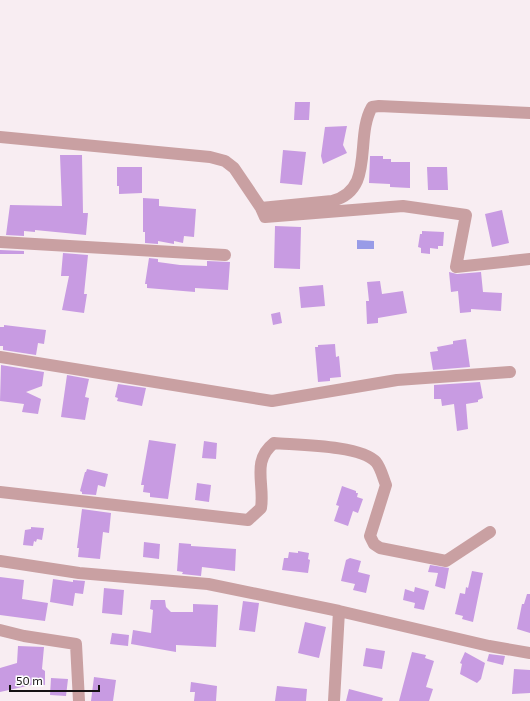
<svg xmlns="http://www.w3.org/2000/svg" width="530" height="701" font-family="'Exo 2',sans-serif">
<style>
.water{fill:#989be7}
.building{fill:#c89be2}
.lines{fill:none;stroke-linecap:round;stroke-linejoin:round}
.street{stroke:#c9a0a2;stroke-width:12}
</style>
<rect width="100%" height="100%" fill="#f8edf2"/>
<!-- water -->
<path class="water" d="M357,240l17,1v8h-17z"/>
<!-- building -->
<path class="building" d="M295,102h15l-1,18h-15z
M347,126l-4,19 4,8 -24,11 -2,-8 4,-29z
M283,150l23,2 -4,33 -22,-2z
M60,155h22l1,58h5l-2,22 -51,-5v2l-11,-1v5l-18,-1 4,-30 52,1z
M370,156h13v3h8v3h19v26l-20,-1v-3l-21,-1z
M117,167h25v26l-23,1v-8h-2z
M427,167h20l1,23h-20z
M143,198l16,1v7l37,3 -2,28 -10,-1 -1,7 -9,-2v3l-16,-3v3l-13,-1v-11h-2z
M502,210l7,33 -17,4 -7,-33z
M275,226l26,1 -1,42 -26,-1z
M422,231l22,1 -1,14h-5v3l-8,-1v6l-9,-1v-5l-3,-1 2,-13h2z
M0,250l24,1v3h-24z
M63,253l25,2 -4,39h3l-3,19 -22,-3 7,-34h-8z
M149,258l9,1v3l22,3 27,1v-5l23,1 -2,28 -33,-2v4l-48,-4v-4h-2z
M449,272l8,2 24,-2 2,20 19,1 -1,18 -30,-2v3l-11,1 -2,-22 -7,1z
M380,281l2,13 21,-3 4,22 -29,5v5l-11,1 -1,-23h3l-2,-19z
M323,285l2,21 -24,2 -2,-21z
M280,312l2,11 -9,2 -2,-11z
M4,325l42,5 -2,14 -6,-1 -2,12 -33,-5v-4h-3v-19h4z
M466,339l4,28 -37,3 -3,-18 8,-1 -1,-4 16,-3v-3z
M335,344l1,13 3,-1 2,21 -11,1v3l-12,1 -3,-35h3v-2z
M1,365l43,7 -2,14 -16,6 15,7 -3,15 -16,-2 2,-8 -24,-3z
M67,375l22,4 -4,18 4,1 -4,22 -24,-3z
M480,382l3,16 -5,2v2l-12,2 2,25 -11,2 -3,-27 -12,2 -1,-7h-7v-14z
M118,384l28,4 -4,18 -25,-5 1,-3 -3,-1z
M149,440l27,4 -8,55 -18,-2v-4l-7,-1 1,-7h-3z
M204,441l13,2 -1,16 -14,-1z
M87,469l21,5 -3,13 -7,-2 -2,10 -14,-1v-2l-2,-1 5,-19h1z
M197,483l14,2 -2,17 -14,-2z
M342,486l14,5v2h2l-1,4 6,2 -5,14 -5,-2 -5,15 -14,-5 5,-15 -3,-1z
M82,509l29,4 -2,20 -6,-1 -3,27 -22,-2 1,-9h-2z
M31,527l13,1 -2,12 -5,-1 -1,3 -2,-1 -1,5 -10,-1 2,-15 6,-1z
M144,542l16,2 -1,15 -16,-2z
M179,543l12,1v2l45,3 -1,22 -33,-4 -1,9 -19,-2 1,-2 -6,-1z
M298,551l11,2 -1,6 2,1 -2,13 -26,-3 2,-12h4l1,-6 9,1z
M350,558l11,3 -3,11 12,3 -4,18 -13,-3 2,-6 -14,-3 5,-21z
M430,565l19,3 -4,21 -10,-3 3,-13 -10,-1z
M472,571l11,2 -10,49 -11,-3 1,-3 -8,-2 5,-21 5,1 1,-7 2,1z
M0,577l24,3 -2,19 26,4 -3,18 -45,-6z
M53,579l20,3v-2l12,1 -2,13 -8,-1 -2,13 -23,-4z
M415,587l14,4 -5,19 -10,-2 1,-5 -12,-3 2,-11 9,3z
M104,588l20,2 -2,25 -20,-2z
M527,594h3v39l-13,-4 5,-25h2z
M151,600h14l1,7 5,5h22v-8l25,1 -2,42 -40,-2v7l-45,-8 2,-14 18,3 2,-23 -3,-1z
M243,601l16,2 -4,29 -16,-2z
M305,622l21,5 -7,31 -21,-5z
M112,633l17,2 -1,11 -18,-2z
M18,646l26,1 -2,22 3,2v14l-9,-1 -36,8v-24l17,-5z
M366,648l19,3 -3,18 -19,-3z
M412,652l14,3 -1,3 9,3 -8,26 7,2 -4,12h-30z
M465,652l20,11 -4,16 -4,4 -17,-9 2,-10 -2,-1z
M489,654l16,2 -2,9 -16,-4z
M514,669l16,1v23l-18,1z
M94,677l22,3 -3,21h-22z
M51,678l17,1 -2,17 -16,-1z
M191,682l26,4 -1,15h-22l1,-9h-5z
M277,686l30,3 -1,12h-31z
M349,689l34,9 -1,3h-36z"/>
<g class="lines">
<!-- street -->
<path class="street" d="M0,137l210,20 15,4 9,7 27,40 71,-7c44,-11 22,-63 40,-94l7,-1 151,7
M261,208l4,9 138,-11 63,9 -10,52 74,-8
M0,242l225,13
M0,357l272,44 125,-21 113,-8
M0,492l248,28 13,-12c4,-24 -10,-47 13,-65 23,2 87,2 102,19 5,6 7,16 10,23l-16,51 4,8 6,4 66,13 44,-29
M0,561l79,12 129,11 131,27 150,35 41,7
M0,630l24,6 52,8 3,57
M334,701l5,-90"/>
</g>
<!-- scale -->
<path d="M10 685v6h89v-6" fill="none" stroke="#151113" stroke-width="2"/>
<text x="16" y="685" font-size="12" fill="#151113" stroke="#ffffff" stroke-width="3" paint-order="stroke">50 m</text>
</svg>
